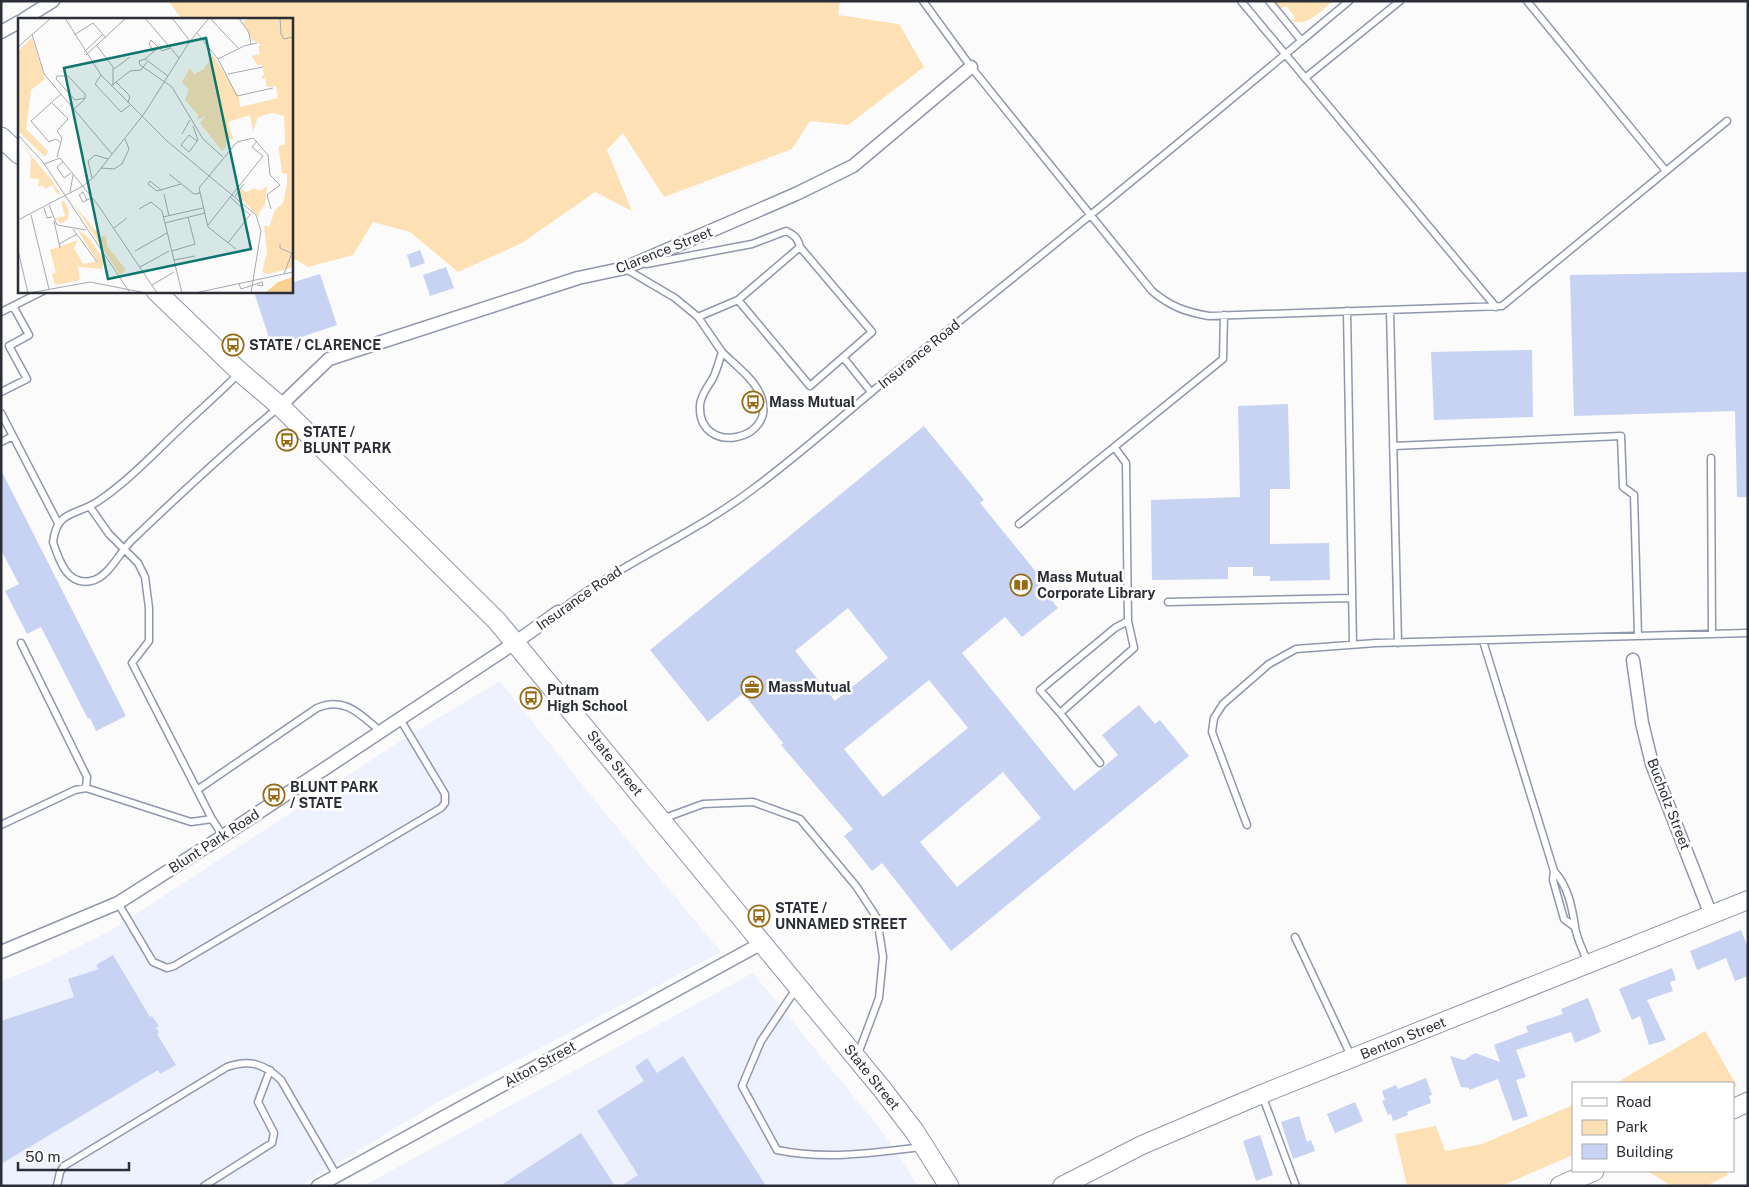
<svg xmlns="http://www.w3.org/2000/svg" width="1749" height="1187" font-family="'Public Sans',sans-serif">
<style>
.built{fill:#eef2ff}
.green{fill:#fde1b5}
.building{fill:#c8d2f2;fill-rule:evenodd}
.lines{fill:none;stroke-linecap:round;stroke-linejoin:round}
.service-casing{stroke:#9097ad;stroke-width:9}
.minor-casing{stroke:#9097ad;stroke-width:15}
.secondary-casing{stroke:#9097ad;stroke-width:20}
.primary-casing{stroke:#9097ad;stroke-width:21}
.service{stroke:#fff;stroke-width:6}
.minor{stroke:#fff;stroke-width:12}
.secondary{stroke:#fff;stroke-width:18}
.primary{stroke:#fff;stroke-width:19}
.labels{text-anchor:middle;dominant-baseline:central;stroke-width:5;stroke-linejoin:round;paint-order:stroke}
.street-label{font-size:14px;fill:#2b2e37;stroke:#fff}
.poi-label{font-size:14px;font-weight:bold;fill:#2b2e37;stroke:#fff;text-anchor:start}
.inset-road{fill:none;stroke:#a8a9ad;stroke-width:1}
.view{fill:#0f766e;fill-opacity:0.15;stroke:#0f766e;stroke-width:2.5}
.inset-edge{fill:none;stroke:#2b2e37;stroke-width:2.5}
</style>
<rect width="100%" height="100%" fill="#fbfbfb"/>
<!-- built -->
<path class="built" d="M500,681l96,121 125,150 -281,149 -140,85h-299v-205l41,-16 68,-34 292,-191z
M753,973l132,162 33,51h-555z"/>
<!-- green -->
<path class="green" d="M168,1h672l-2,14 61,9 25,43 -76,58 -38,-4 -18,28 -128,48 -41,-64 -16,17 25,61 -37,-19 -73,51 -64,29 -48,-40 -37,-10 -20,33 -45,12 -17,-10v-238h-109z
M1274,1h59c-13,10 -25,26 -41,20l3,-4 -9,-11 -6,3z
M1705,1031l32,55 -4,2v-5h-117z
M1573,1105v50l-72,31h-94l-12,-52 41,-8 9,25 37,-7z
M1647,1171h79l2,4 -22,11h-34z"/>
<!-- building -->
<path class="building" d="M420,250l5,13 -14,5 -4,-13z
M446,267l8,21 -24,8 -7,-21z
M1748,272v225h-11l-2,-86 -161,5 -4,-141z
M320,274l17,51 -65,22 -17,-52 12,-4h24v-8z
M1532,350l1,67 -99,3 -3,-68z
M1288,404l2,85h-20v55l59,-1 1,37 -60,1v-5h-17v-9h-25v12l-76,1 -1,-80 89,-3 -2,-91z
M924,426l60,74 -4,3 66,81 -5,4 17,20 -36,29 -17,-20 -43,36 112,138 44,-36 -16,-20 37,-30 16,19 5,-4 29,36 -238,195 -69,-88 -10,8 -28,-35 9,-7 -72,-84 2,-2 -40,-50 -35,29 -58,-72zM848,608l40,50 -53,43 -40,-50zM929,680l39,48 -85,69 -39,-48zM1003,772l38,46 -84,69 -37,-45z
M1,470l125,246 -30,15 -6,-13 -2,1 -47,-92 -14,7 -22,-43 14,-7 -18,-34z
M1741,930l7,17v29l-13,5 -9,-23 -29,12 -7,-19z
M113,955l37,62 2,-1 7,10 -3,2 3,4 -2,2 19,31 -16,9 -2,-4 -157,94v-143l73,-24 -6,-18 31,-10 -3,-4z
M1672,968l4,12 -6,2 3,9 -26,9 19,40 -17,5 -9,-29 -8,4 -13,-31z
M1588,998l13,34 -26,11 -4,-11 -55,18 10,27 -10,3 12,36 -15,5 -15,-42 -29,11v-2l-8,-1 -11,-31 14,4 11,-7 25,9 -6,-17 34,-13 -2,-6 37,-12 -2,-5z
M683,1056l83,130h-145l17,-11 -41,-64 47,-30 -9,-14 12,-9 10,15z
M1426,1078l6,17 -3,1 2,7 -24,9 1,3 -15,6 -2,-7 -3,1 -6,-14 3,-1 -3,-9 14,-6 2,4z
M1355,1102l8,19 -28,12 -8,-19z
M1299,1116l8,26 4,-2 4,11 -22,8 -12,-37z
M581,1133l34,53h-115z
M1260,1135l13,40 -17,6 -13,-40z"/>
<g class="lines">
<!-- service casing -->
<g class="service-casing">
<path id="service" d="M923,1l48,66 181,224c19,16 34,21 57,25l293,-10 225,-185
M1241,1l255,306
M1269,1l32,39
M1527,1l139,170
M1305,78l95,-77
M646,264l106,-20 34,-13c8,4 12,7 14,16l72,85 -62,54 -72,-86 62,-53
M626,269l49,29 23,19 24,35
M1390,310l8,333
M1347,311l6,333
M1,312l42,-21
M698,317l40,-17
M722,352c12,12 31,26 38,42 21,47 -63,64 -60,11 1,-11 8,-18 13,-27 4,-8 6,-17 9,-26z
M843,357l28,35
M239,373c-18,19 -37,35 -56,53 -28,26 -53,54 -86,76 -22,14 -40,8 -44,40 6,18 14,44 38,39 18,-4 28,-28 40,-40 48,-46 96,-91 147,-133
M1,392l26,-13 -18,-33 20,-11 -16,-29
M1,413l57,110
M1,442l12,-6
M1393,446l228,-10 2,51 11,8 4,141
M1115,448l11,15 2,158 6,27 -74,65 -20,-23 75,-62 13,-7
M1711,458l1,176
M90,507l19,27 29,29 7,14 4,31v33l-17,22 80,156 11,17
M1019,524l204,-165 1,-44
M1168,602l184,-4
M558,612c61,-48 133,-76 195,-123 50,-37 96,-79 144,-118 152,-121 303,-245 452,-370
M1483,641l71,230c14,15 18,36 21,55 1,12 9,26 13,37
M21,643l66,134 -1,11
M1060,713l40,50
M197,790l120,-82c27,-12 43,6 63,23
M662,819l41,-15 50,-2 47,17 56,67 21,32 6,39 -4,41 -21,56
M1,825l74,-35 11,-2 105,34 21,-3
M1247,825l-35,-93 2,-14 9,-14 46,-40 27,-15 80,-6 372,-10
M1554,871l-1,9 11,39 11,8
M118,903l35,59 14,6 7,-2 267,-158 4,-5v-9l-45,-75
M1295,937l57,121
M796,989l-35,52 -19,45 35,64c48,10 96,3 145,-3
M1262,1095l34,91
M57,1186l3,-14 4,-6 163,-99c23,-8 37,-3 54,13l56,96
M204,1186l68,-43 2,-10 -16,-31 12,-32"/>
</g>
<!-- minor casing -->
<g class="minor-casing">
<path id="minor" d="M24,19l29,-18
M1,32l18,-10
M280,406l49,-47 249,-81 47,-10 171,-74 57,-28 118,-99
M1633,660l9,63 10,41 59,151
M1,952l117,-49 105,-67 293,-194 42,-30
M318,1186l444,-243"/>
</g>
<!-- secondary casing -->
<g class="secondary-casing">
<path id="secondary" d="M1062,1186l80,-41 120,-51 486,-194"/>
</g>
<!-- primary casing -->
<g class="primary-casing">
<path id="primary" d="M1,137l18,17
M156,291l84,81 40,34 217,215 385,468 33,43 34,54
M1733,1109l15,-7
M1560,1186l34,-15"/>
</g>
<!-- service -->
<use href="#service" class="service"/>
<!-- minor -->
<use href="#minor" class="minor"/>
<!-- secondary -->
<use href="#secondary" class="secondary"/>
<!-- primary -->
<use href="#primary" class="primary"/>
</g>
<!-- icons -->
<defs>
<g id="bus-ring" transform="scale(1.125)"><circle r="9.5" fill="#fff" stroke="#956b17" stroke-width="1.5"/><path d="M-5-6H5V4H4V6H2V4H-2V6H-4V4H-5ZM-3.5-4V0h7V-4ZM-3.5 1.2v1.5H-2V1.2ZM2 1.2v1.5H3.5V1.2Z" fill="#956b17"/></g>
<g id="library-ring" transform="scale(1.125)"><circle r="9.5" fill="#fff" stroke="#956b17" stroke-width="1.5"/><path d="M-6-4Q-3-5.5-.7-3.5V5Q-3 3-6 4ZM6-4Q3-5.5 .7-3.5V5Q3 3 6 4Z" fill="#956b17"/></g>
<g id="office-ring" transform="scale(1.125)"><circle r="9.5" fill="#fff" stroke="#956b17" stroke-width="1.5"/><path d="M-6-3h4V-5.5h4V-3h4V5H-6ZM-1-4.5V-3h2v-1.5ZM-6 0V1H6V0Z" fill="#956b17"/></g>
</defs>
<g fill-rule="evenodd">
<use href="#bus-ring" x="233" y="345"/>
<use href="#bus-ring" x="753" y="402"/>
<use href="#bus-ring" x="287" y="440"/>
<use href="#library-ring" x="1021" y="585"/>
<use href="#office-ring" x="752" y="687"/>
<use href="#bus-ring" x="531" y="698"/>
<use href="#bus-ring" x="274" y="795"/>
<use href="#bus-ring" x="759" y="916"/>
</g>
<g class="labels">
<!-- street labels -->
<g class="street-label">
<text transform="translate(664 250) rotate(-22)">Clarence Street</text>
<text transform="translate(919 354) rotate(-39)">Insurance Road</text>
<text transform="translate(579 598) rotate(-35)">Insurance Road</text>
<text transform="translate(615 763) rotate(51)">State Street</text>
<text transform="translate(1669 804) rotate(69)">Bucholz Street</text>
<text transform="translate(214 841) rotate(-33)">Blunt Park Road</text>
<text transform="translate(1403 1038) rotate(-22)">Benton Street</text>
<text transform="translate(540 1064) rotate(-29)">Alton Street</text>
<text transform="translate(872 1077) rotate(51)">State Street</text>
</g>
<!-- poi labels -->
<g class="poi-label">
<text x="249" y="345">STATE / CLARENCE</text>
<text x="769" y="402">Mass Mutual</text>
<text x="303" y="432">STATE /<tspan x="303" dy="16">BLUNT PARK</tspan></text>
<text x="1037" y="577">Mass Mutual<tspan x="1037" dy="16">Corporate Library</tspan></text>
<text x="768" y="687">MassMutual</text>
<text x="547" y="690">Putnam<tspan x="547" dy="16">High School</tspan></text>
<text x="290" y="787">BLUNT PARK<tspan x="290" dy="16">/ STATE</tspan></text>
<text x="775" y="908">STATE /<tspan x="775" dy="16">UNNAMED STREET</tspan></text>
</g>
</g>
<!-- overview -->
<g transform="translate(18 18)">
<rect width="275" height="275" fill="#fbfbfb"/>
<path d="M232,0h43v247l-2,3 -23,6 -6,-2 5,-20 -3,-27 5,2 6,-17 8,-7 4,-19v-10l-5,-1 -3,-23v-4l6,-2 -1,-28 -11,-3 -15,4 -5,14 -3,-16 -22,7 5,17h-7v8l-4,4 -22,-28 6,-7 -9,4 1,-5 -13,-15 4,-11 -7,-7 8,-14 4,6 10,-5 9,-14 26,42 1,10 38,-9 -2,-12 -9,1 -2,-8 -4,-1 3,-3 -2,-10h-5l-5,-9 8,-2 -2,-8 3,-1 -9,-5 -9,-18zM14,20l13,41 -14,11 -5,39 22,22 -3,6 -27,-26v-80zM0,122l33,39 9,14 -2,2 -6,-10 -7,4 -2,-4 -5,2 1,-8 -9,-1 1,-21zM249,168l-2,19 -6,7v5l-22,-22 4,-6 6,3 7,-4 6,3zM46,183l5,9 -1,9 -7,5 -6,-6 10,-2 -4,-14zM55,185l22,27h4v8l7,-3 1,11 19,24 -6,5zM59,211l12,9 16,23 -3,8 -24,-2 -1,-4 3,17 -25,5 -3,-11 4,-1 -6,-23 28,-10 -4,8 9,16 14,-3z" fill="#fde1b5"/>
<path d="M275,259v16h-28l13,-11z" fill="#f9d192"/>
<path class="inset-road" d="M47,0l36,57 66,66 89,74 5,16 -10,62M127,0l34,40M154,0l18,23M192,0l28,30M221,0l10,15 2,11M262,0l1,16 3,5 9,-2M179,15l21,26 19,37 36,-8M14,16l12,40 68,80M56,17l19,-12 13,15M79,28l16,21v18M0,29l33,-29M136,33l-5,-7 2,-4 11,11 8,-3M66,34l19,-18M68,37l40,-37M127,41l14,-12M200,41l26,-13 13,-3M96,51l16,-12M210,56l35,-7M83,57l-6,9 26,28 9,-7M150,58l-23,-17 -6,2 1,4 32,22 31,52 20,18M98,64l14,14 -2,7M93,68l19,-15 11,-1 6,-8M33,84l17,17 -11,12 5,7 -5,19M56,91l10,-9 1,-2v-4l-17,-18h-11l-1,3 19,21 10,-2M175,108l5,14 -9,12 -8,-7 8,-10 8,6M164,116l8,-14M0,117l25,27 87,131M42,124l-4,-3 -7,3 -18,-21 30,-27M45,144l-6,5 7,11 7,-5M26,146l16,-6 38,47 59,88M83,150l13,1 8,-5 7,-15 -4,-10M151,156l25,20 6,-1M74,160l-4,-17 7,-6 13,4M143,172l-11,-9 -2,3 9,7 24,-7M52,174l3,-17M146,176l5,22M217,178l9,-12M69,182l-4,2 -4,-7 4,-3 4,8 5,-2M31,187l8,20 29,5M26,190l3,10 5,-1M121,191l12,-7 11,9 20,82M13,197l18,74M145,199l40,-9M0,202l65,-34 11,-9 50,-63 46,-73 19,-23M36,203l6,27M147,205l40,-10M190,207l55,-69 -11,-9 5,-6M96,210l13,-10M55,211l24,33M210,225l22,-28 -20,-18M41,226l18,-10M262,226v4l11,5M218,231l-28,-22 -9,-39 38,-46 16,-4 15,17 2,20 10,10 -13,10 4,14M0,232l10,43M117,233l32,-18M154,233l23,-7 -7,-27M156,242l21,-4M122,249l29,-16M266,256l9,-24M221,266l2,5 21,-7 1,4 -6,-1M134,267l22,-13M11,275l61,-11 56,11M177,275l98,-21"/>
<path class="view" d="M188,20l45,211 -143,30 -44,-211z"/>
<rect width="275" height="275" class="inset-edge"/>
</g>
<!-- border -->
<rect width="1749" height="1187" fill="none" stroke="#2b2e37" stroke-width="5"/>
<!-- legend -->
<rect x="1572" y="1082" width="162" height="90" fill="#ffffff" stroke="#aaabaf"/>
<rect x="1582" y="1098" width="25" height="8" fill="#ffffff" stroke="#aaabaf"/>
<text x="1616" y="1107" font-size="15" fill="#2b2e37">Road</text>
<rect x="1582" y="1120" width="25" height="15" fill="#fde1b5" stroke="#aaabaf"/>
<text x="1616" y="1132" font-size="15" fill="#2b2e37">Park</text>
<rect x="1582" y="1144" width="25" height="15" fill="#c8d2f2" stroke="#aaabaf"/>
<text x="1616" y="1157" font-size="15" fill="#2b2e37">Building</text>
<!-- scale -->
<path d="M18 1162v8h111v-8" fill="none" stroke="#2b2e37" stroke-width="2.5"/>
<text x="25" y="1162" font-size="15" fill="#2b2e37" stroke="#ffffff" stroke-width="4" paint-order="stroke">50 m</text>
</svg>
